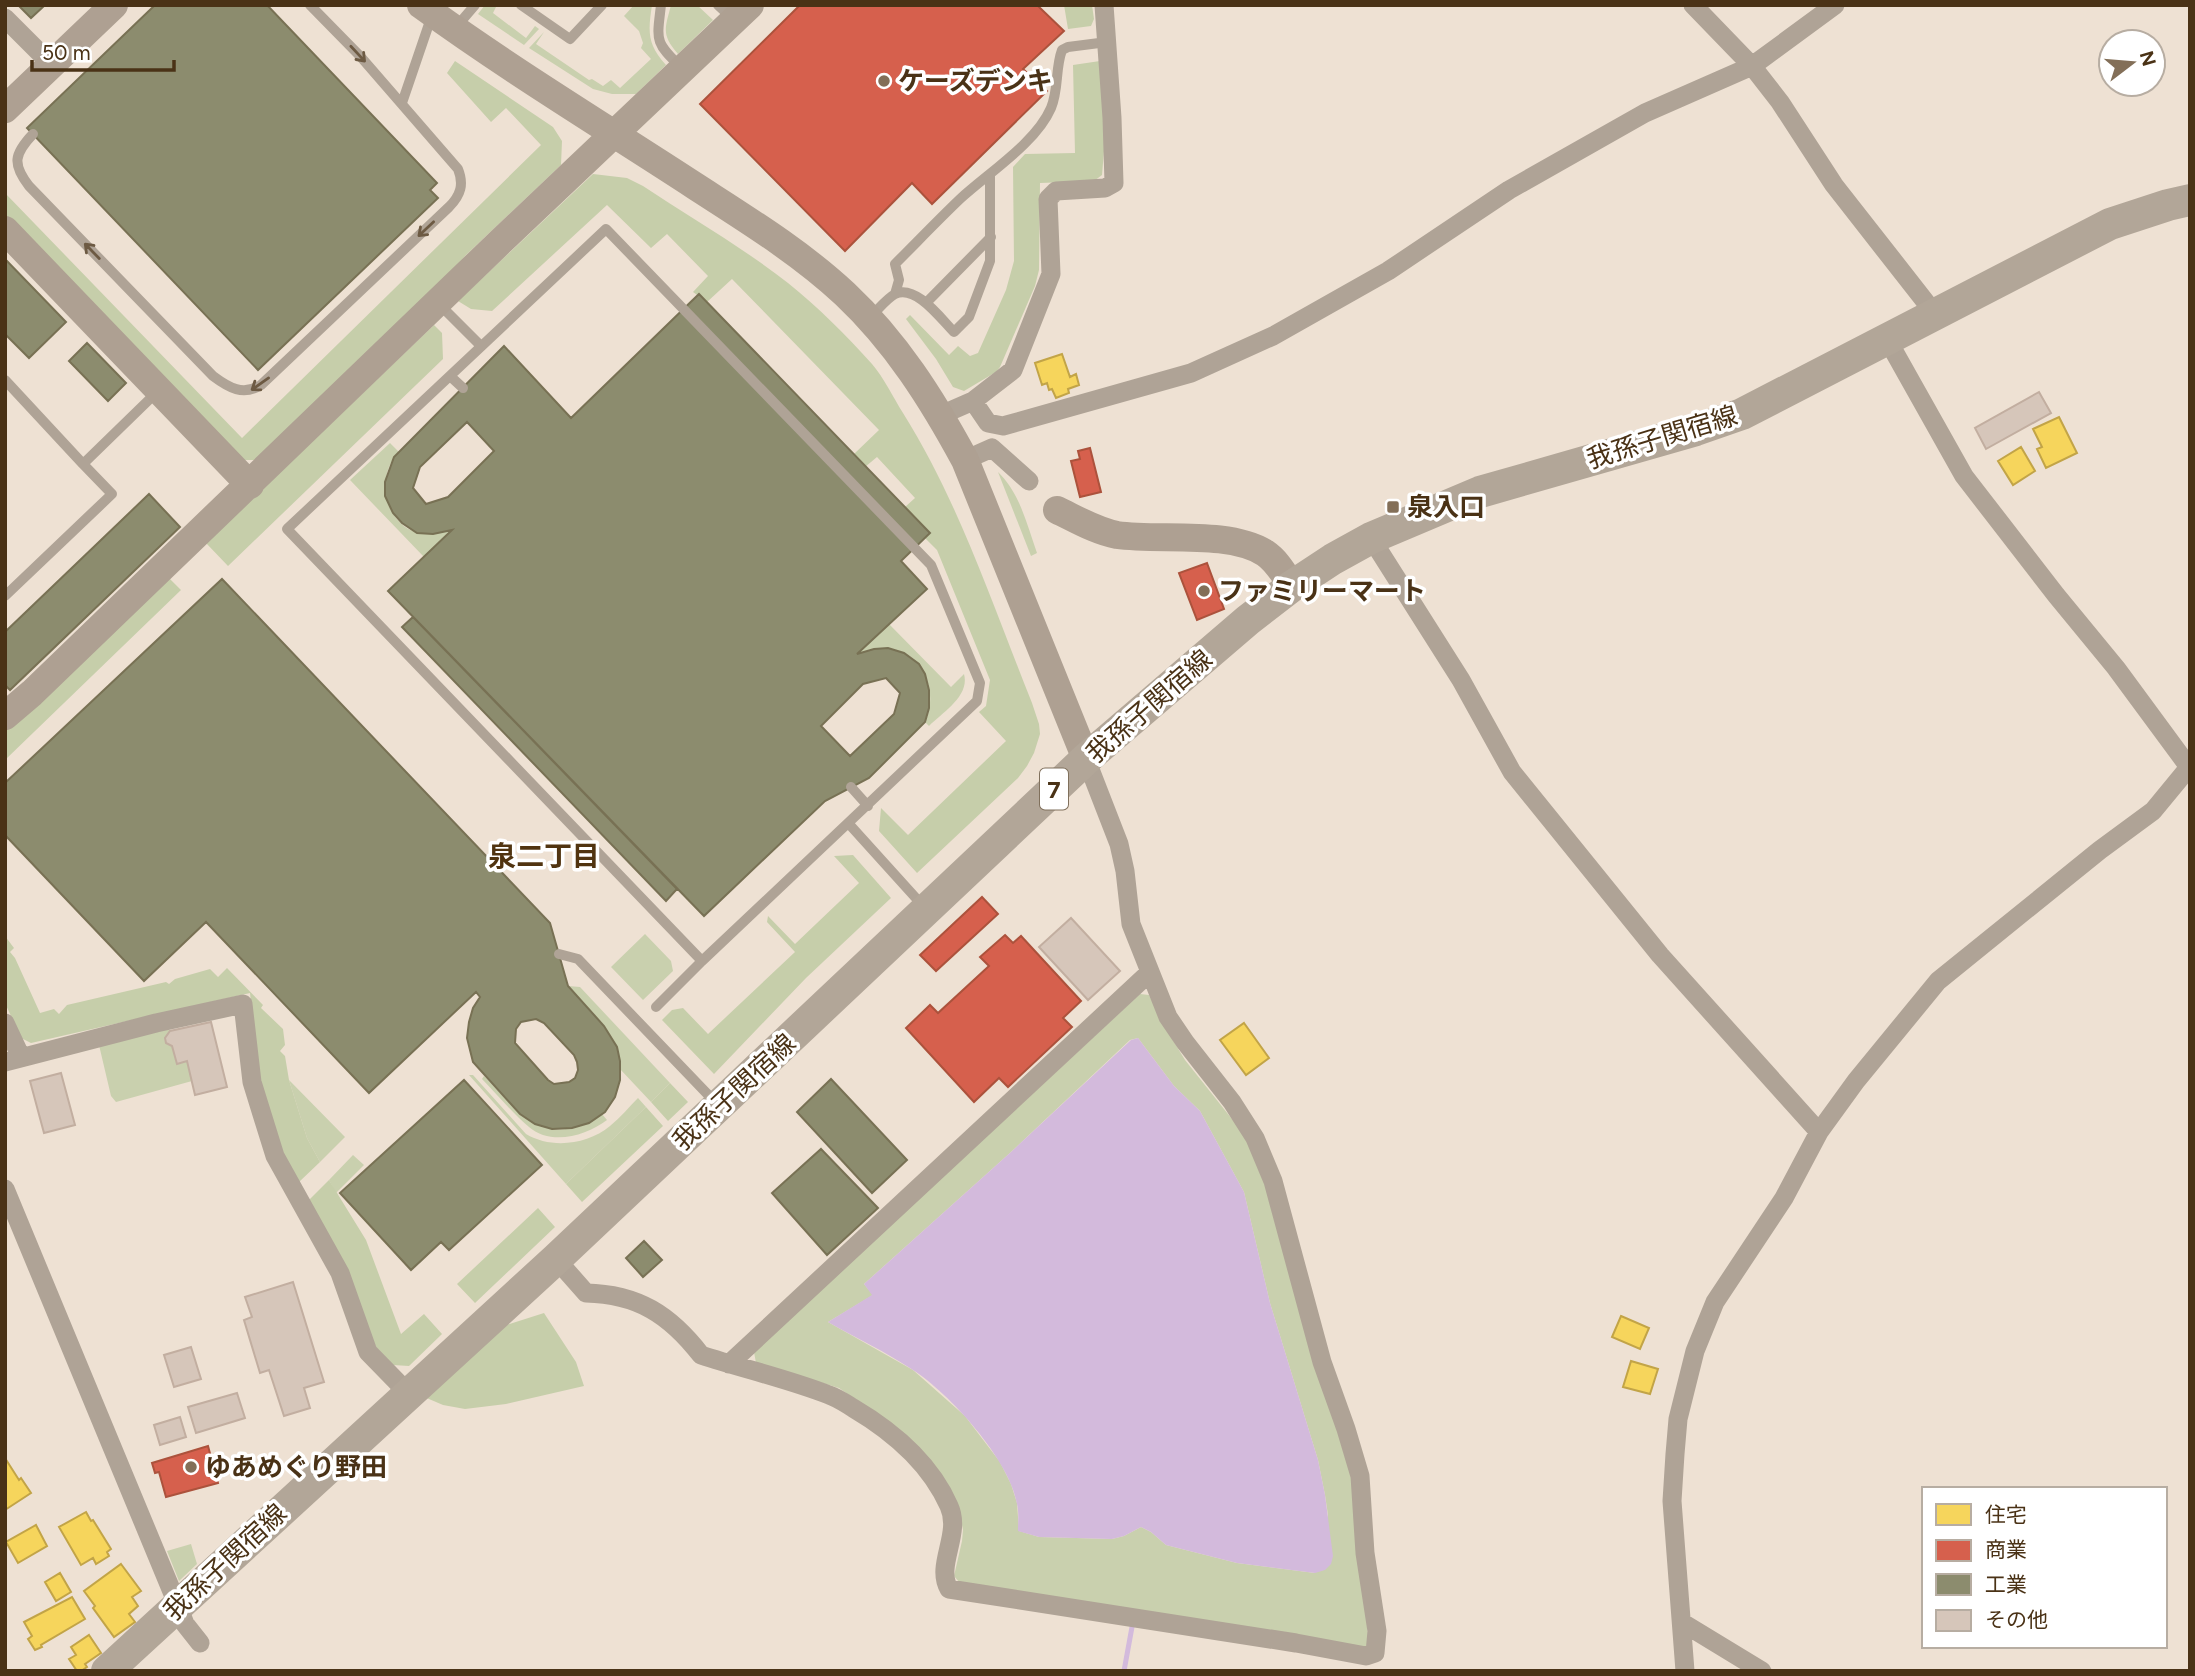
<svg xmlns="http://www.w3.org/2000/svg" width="2195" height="1676" font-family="Figtree,'Noto Sans JP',sans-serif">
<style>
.green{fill:#c9d0ae;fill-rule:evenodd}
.forest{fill:#c6ceaa}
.water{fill:#d3badc}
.homes{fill:#f6d55c;stroke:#c2a447;stroke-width:2}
.shops{fill:#d6604d;stroke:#ac523c;stroke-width:2}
.industry{fill:#8c8c6e;stroke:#787154;stroke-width:2;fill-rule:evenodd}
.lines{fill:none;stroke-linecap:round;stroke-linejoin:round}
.stream{stroke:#d3badc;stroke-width:5}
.building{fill:#d6c6ba;stroke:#c2aea0;stroke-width:2}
.lane{stroke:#afa396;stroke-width:10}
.street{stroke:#afa396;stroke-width:19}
.secondary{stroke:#aea092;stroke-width:28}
.primary{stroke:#b2a698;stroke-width:32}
.oneway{stroke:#6d5a43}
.poi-dot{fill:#836f58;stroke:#fff;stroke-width:2.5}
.labels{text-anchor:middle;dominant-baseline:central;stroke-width:7;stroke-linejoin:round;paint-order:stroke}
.shield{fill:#fff;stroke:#80705c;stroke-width:2}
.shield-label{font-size:24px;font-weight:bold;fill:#4a3216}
.poi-label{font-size:26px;font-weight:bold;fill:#4a3216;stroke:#fff;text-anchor:start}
.street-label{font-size:26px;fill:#4a3216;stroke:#fff}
.neighbourhood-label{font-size:28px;font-weight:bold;fill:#513410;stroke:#fff}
</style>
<rect width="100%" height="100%" fill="#eee1d3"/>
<!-- green -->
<path class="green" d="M485,5h12l-4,8 33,25 9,-12 4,3 -15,16 -46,-31z
M634,5h18c-4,27 -5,39 14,60l-30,29h-24l-19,-5 -64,-41 15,-16 -8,12 53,36 3,-1 11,7 8,-6 9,8 31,-29 -10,-11 2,-5 -4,-12 -15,-15z
M671,5h26l16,15 -35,34c-17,-20 -13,-25 -7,-49z
M390,443l9,9c-24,23 -15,73 20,81 11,2 23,0 33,-3l-28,27 -74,-77z
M998,472c22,21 29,53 39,81l-6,3z
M889,624l62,63 13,-13c6,22 -21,38 -35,52l-4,-4c14,-29 -1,-69 -35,-73 -11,-2 -22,2 -33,5z
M645,934l26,27 2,10 -30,29 -32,-33z
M568,986l12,1 90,96 -19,19 -31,-33 -3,-22 -13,-21z
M1140,994l9,1 17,34 19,31 66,83 16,37 86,297 16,168 -2,4 -407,-66 -6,-7 8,-35 1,-11 -5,-25 -73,-85 -46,-32 -83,-25 -2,-11zM1138,1038l36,48 26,25 44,81 26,111 48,157 7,35 3,20 -13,58 -78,-10 -71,-18 -15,-13 -10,-5 -17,9 -12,3 -73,-2 -20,-6 -2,-28 -6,-19 -11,-22 -35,-46 -52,-46 -85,-48 45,-27 -9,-11 147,-132 119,-112z
M169,1029l1,2 -5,7 1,5 6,3 5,17 10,-2 5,20 -76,21 -5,-6 -12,-51z
M469,1075h4l53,59c25,15 61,11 84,-8 10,-8 19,-19 28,-28l8,9 -80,77z
M484,1076c37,39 62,75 118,38l5,6c-21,16 -56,26 -78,7 -17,-14 -32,-33 -47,-48z
M289,1080l56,57 -25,25 -13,-24z
M353,1155l11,10 -28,28 -7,-13z
M191,1544l6,20 -18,17 -12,-30z"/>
<!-- forest -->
<path class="forest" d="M1064,5h28l2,14 -3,7 -23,3z
M455,61l98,66 9,14 -1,24 -95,90 -49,55 -155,150h-21l-236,-243v-24l237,245 299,-293 -35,-37 -15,14 -44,-49z
M1100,61l5,78 -3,36 -8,6 -54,2 -1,87 -4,16 -35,81 -4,5 -32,19 -11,-4 -17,-28 -30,-40 4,-4 39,40 9,-9 12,10 8,-3 28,-63 8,-29 -1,-94 12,-13 50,-1 -2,-88z
M593,174l34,4 16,8c48,32 99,61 145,97 30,24 58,52 84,81 12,14 21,33 31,49 56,89 90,193 129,290l7,21 1,10 -6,19 -7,13 -9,12 -101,95 -38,-42 2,-23 27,27 98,-94 -27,-29 7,-6 4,-26 -53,-130 -12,-12 5,-5 -25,-26 10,-9 -38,-41 -12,10 -11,-13 25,-24 -147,-151 -25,23 -14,-10 15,-16 -41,-42 -16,14 -44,-43 -115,106 -21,-2 -13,-8z
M434,325l8,8 1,26 -215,207 -22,-23z
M169,578l12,12 -176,170v-31z
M853,855l38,43 -85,80 -92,96 -52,-54 10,-10 11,-2 25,26 87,-82 -28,-30 1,-6 27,28 64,-61 -25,-27z
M5,936l9,12 -4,4 5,6 25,55 14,-4 5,5 8,-9 99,-23 3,2 6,-5 35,-10 8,8 9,-9 36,37 -2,3 22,21 2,16 -5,6 5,5 4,24 18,58 13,24 -21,20 -18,-29 -22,-78 -9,-82 -219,50 -10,-5 -16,-35z
M670,1083l18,19 -20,19 -17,-19z
M646,1107l17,19 -81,76 -16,-18z
M329,1180l37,60 35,94 23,-20 18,20 -33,32 -16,-1 -17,-18 -67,-147z
M538,1208l17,19 -80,76 -18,-19z
M544,1313l32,49 8,24 -78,18 -41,5 -22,-4 -21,-9 75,-68z"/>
<!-- water -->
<path class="water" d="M1138,1038l36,48 26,25 44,81 26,111 48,157 7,35 8,61 -2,8 -6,6 -10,3 -78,-10 -71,-18 -15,-13 -10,-5 -17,9 -12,3 -73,-2 -21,-6c0,-9 1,-19 -1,-27 -7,-44 -68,-111 -104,-134 -27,-18 -57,-32 -85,-48l44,-27 -8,-11 147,-132 120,-112z"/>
<!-- homes -->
<path class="homes" d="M1062,354l8,23 6,-3 3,11 -11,4 1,4 -13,5 -4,-9 -3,1 -2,-7 -5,2 -7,-22z
M2059,417l18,36 -31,15 -9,-19 5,-2 -9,-18z
M2021,447l14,24 -22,14 -15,-24z
M1244,1023l25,35 -23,17 -26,-35z
M1621,1316l28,12 -9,21 -28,-12z
M1631,1361l27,8 -8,25 -27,-7z
M5,1458l14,22 2,-2 10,15 -26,17z
M86,1512l5,9 2,-1 18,29 -4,3 2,4 -13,8 -3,-6 -12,7 -22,-38z
M36,1525l11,21 -29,17 -12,-21z
M121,1564l20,27 -9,6 6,9 -9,8 6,8 -21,15 -21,-29 2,-2 -11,-15z
M60,1573l11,19 -15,9 -11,-19z
M72,1597l13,22 -44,26 1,2 -7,3 -7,-11 4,-3 -8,-14z
M89,1635l12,18 -16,11 2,3 -6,4h-4l-8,-12 7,-4 -5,-8z"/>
<!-- shops -->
<path class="shops" d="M800,5h237l27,26 -41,38 24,22 -115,113 -20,-21 -67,68 -145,-147z
M1090,448l11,44 -21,5 -9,-36 9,-2 -2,-8z
M1207,563l17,46 -27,11 -18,-47z
M982,897l16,17 -62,57 -16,-16z
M1005,935l8,8 8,-7 60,65 -18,17 9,9 -64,60 -9,-9 -25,24 -68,-74 24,-23 8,8 51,-47 -9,-9z
M208,1446l10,37 -52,14 -7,-25 -4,1 -3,-10z"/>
<!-- industry -->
<path class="industry" d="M18,5h27l-14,13z
M155,5h112l170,178 -7,7 8,8 -180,172 -231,-242z
M5,259l61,63 -37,36 -24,-24z
M699,294l231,239 -29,28 26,28 -70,65 17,-5 14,-1 16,5 15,11 6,10 4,16v18l-4,14 -56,56 -44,23 -121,115 -316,-325 64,-61 -19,4 -16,-1 -15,-10 -9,-10 -8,-17v-14l9,-25 110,-111 67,72zM467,422l27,29 -46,46 -22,7 -13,-16 7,-21zM886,678l14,15 -6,21 -44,42 -29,-30 42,-42z
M87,343l39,40 -18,18 -39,-40z
M149,494l31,33 -170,163 -5,-5v-53z
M222,579l328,344 18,63 36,40 13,21 3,14v19l-5,17 -10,15 -16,11 -17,5 -20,1 -17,-5 -15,-10 -47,-52 -6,-24 2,-16 4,-14 7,-11 -4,-5 -107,101 -163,-171 -62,59 -139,-146v-52zM536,1019l8,4 30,32 3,7 1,8 -3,8 -6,4 -15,2 -6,-4 -33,-37 1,-14 5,-7z
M413,617l264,272 -11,12 -264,-274z
M831,1079l76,81 -35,33 -75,-81z
M464,1080l78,85 -93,85 -8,-8 -30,28 -71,-77z
M821,1149l57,59 -51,47 -55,-62z
M644,1241l18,19 -19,17 -17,-19z"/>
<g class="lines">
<!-- stream -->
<path class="stream" d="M1124,1671l8,-44"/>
</g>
<!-- building -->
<path class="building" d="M2039,392l12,21 -65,36 -11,-21z
M1071,918l49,53 -32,29 -49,-53z
M211,1022l16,65 -32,8 -8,-34 -10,3 -5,-18 -6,-3 -1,-5 5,-7z
M61,1073l14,52 -31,8 -14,-52z
M293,1282l31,100 -20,6 6,20 -26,8 -15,-46 -9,3 -16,-53 8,-3 -7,-20z
M191,1347l10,32 -27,8 -10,-32z
M237,1393l8,25 -49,15 -8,-26z
M180,1417l6,20 -26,8 -6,-20z"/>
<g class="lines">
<!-- lane -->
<path class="lane" d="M521,5l49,34 32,-34
M661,5c-4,35 -7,37 20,62
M718,5l15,14
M457,26l18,-21
M402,103l29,-85
M33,134c-19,20 -21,30 -4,52l184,190c16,12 30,20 48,9l188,-178c12,-12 15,-23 9,-38l-98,-113 -50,-51
M606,229l325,336 49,118 -3,18 -275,260 -415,-432z
M895,294l4,-14 -4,-16c22,-22 43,-44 65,-65 28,-26 76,-56 91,-91 8,-19 4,-39 11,-58l6,-3 39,-5
M926,303l65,-66
M439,304l42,42
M870,317c7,-6 16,-18 25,-23 21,-10 46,25 59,38l15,-15 21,-56v-86
M450,376l13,12
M5,380l78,84 74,-72
M5,596l107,-102 -29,-30
M851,787l17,19
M849,824l75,83
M559,954l19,5 138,144
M656,1007l46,-46"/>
<!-- street -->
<path class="street" d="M1693,5l59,61 28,36 54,83 101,129
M5,18l47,47
M1887,339l77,137 92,119 60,73 73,99
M973,401l15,22 15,3 188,-53 82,-37 115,-65 121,-81 136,-77 107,-47 83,-61
M941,415l32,-14 40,-31 38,-96 -3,-75 8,-8 49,-3 9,-5 -2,-65 -8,-113
M965,460l27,-12 37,33
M1371,538l90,142 51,92 148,183 159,177
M5,1023l16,34
M5,1062l151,-39 87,-19 9,78 23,74 65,117 28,79 40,41
M5,1189l173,417 7,18 15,19
M556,1259l30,34c52,1 84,22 115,62 43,14 87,24 128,40 9,3 16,8 24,13 39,23 77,55 96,98 13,28 -14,59 0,83l347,54 70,13 9,-3 2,-22 -12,-78 -5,-77 -14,-47 -24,-67 -49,-181 -18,-43 -23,-36 -47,-60 -17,-25 -37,-93 -6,-53 -6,-27 -33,-85
M729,1364l420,-391
M1683,1623l79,48
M1685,1671l-13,-170 3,-47 3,-35 17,-68 20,-49 69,-104 35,-66 37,-51 82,-100 162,-131 53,-39 37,-45"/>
<!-- secondary -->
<path class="secondary" d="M421,5c88,64 182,121 274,181 51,33 105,66 150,108 51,48 87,105 120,166l121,299
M5,109l109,-104
M5,230l245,255
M1057,510c19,9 39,21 60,25 43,6 111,-5 148,18 12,8 19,21 27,33
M5,716l27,-23 468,-451 250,-237"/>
<!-- primary -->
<path class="primary" d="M107,1671l449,-412 530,-500 162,-139 44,-34 41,-27 38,-21 109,-46 216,-62 46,-16 368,-190 58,-19 22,-5"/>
</g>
<!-- one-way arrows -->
<defs><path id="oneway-shaft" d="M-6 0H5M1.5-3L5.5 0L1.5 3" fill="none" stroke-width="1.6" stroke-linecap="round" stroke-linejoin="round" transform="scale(1.75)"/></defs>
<g class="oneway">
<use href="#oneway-shaft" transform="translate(358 54) rotate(47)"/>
<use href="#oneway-shaft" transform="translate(426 229) rotate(137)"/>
<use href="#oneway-shaft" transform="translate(92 251) rotate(-134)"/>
<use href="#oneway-shaft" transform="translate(260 384) rotate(145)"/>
</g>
<!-- markers -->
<g class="poi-dot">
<circle cx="884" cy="81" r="7"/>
<rect x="1386" y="500" width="14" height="14" rx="3.5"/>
<circle cx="1204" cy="591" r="7"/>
<circle cx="191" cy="1467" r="7"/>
</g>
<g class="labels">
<!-- shield labels -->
<rect class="shield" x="1040" y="768.5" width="28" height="41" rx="5"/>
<g class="shield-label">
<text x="1054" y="789">7</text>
</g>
<!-- poi labels -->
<g class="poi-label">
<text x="898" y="81">ケーズデンキ</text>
<text x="1407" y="507">泉入口</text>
<text x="1218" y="591">ファミリーマート</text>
<text x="205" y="1467">ゆあめぐり野田</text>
</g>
<!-- street labels -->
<g class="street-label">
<text transform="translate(1662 437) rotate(-17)">我孫子関宿線</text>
<text transform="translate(1149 706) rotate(-41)">我孫子関宿線</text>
<text transform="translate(734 1092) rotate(-43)">我孫子関宿線</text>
<text transform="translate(225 1562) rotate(-43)">我孫子関宿線</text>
</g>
<!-- neighbourhood labels -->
<g class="neighbourhood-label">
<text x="544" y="856">泉二丁目</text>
</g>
</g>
<!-- border -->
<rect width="2195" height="1676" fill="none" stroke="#4a3216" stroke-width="14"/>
<!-- legend -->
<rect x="1922" y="1487" width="245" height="161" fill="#ffffff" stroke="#b7ada2" stroke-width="2"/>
<rect x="1936" y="1504" width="35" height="21" fill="#f6d55c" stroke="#b7ada2" stroke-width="2"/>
<text x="1985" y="1522" font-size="21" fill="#4a3216">住宅</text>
<rect x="1936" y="1540" width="35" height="21" fill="#d6604d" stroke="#b7ada2" stroke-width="2"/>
<text x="1985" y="1557" font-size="21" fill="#4a3216">商業</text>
<rect x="1936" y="1574" width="35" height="21" fill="#8c8c6e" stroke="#b7ada2" stroke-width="2"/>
<text x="1985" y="1592" font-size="21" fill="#4a3216">工業</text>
<rect x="1936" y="1610" width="35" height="21" fill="#d6c6ba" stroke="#b7ada2" stroke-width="2"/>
<text x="1985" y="1627" font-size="21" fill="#4a3216">その他</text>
<!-- north arrow -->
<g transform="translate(2132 63) rotate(74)"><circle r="33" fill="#ffffff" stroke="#b7ada2" stroke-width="2"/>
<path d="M0-5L12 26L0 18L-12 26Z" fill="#836f58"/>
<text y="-10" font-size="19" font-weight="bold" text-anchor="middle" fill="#4a3216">N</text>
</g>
<!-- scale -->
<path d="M32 60v10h142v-10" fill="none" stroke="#4a3216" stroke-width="3.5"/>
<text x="42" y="60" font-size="21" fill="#4a3216" stroke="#ffffff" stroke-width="5" paint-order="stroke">50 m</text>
</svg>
